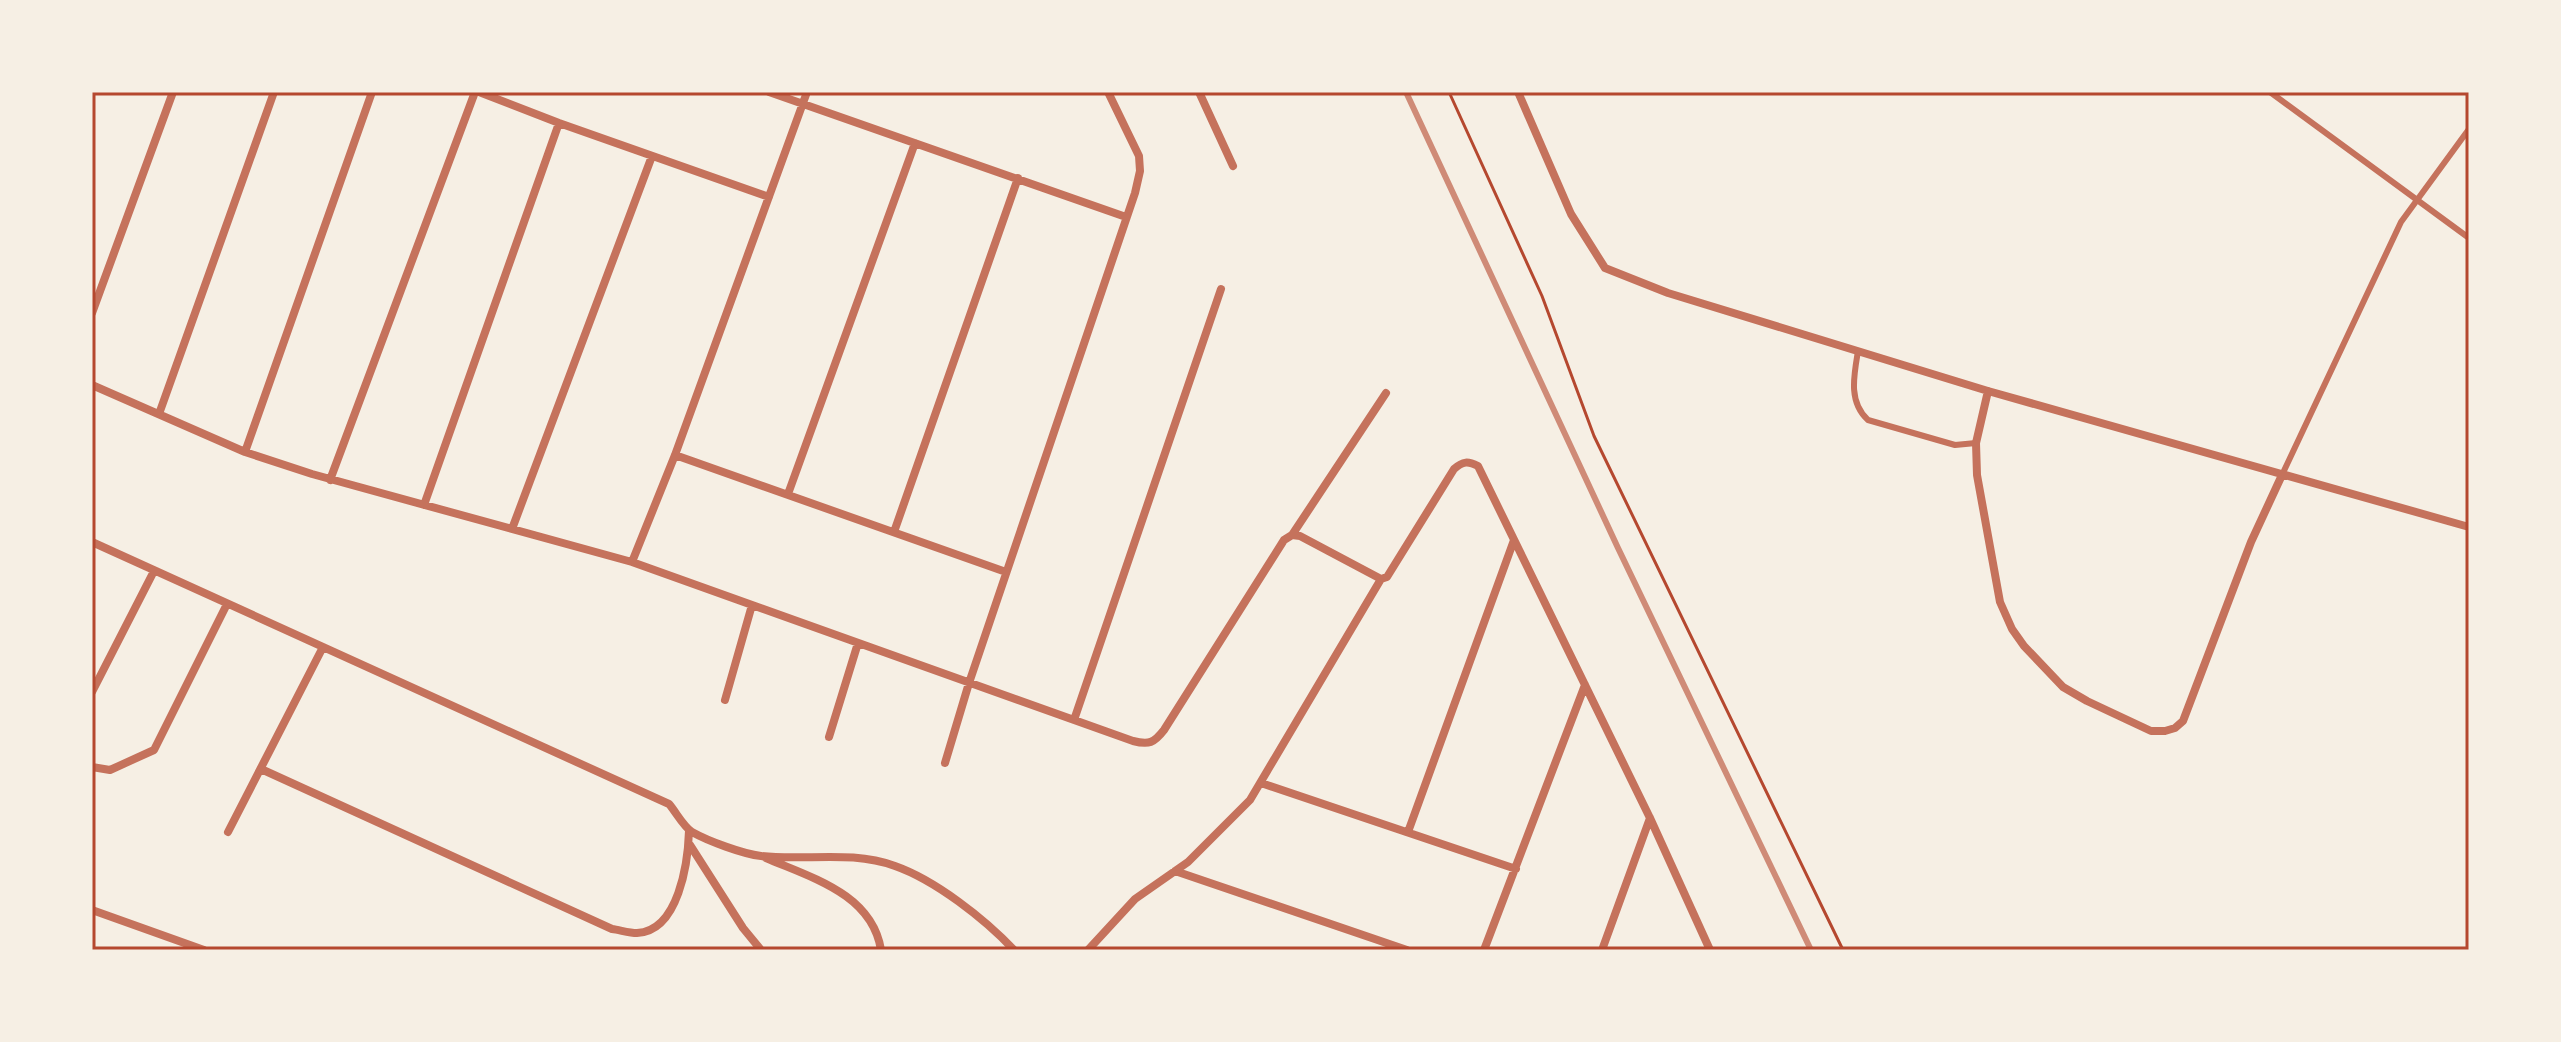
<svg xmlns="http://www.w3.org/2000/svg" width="2561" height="1042" font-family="'Sofia Sans Condensed',sans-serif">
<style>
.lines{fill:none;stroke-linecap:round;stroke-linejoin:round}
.path{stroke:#b5482f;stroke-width:3}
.service{stroke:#c5725c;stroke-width:6}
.minor{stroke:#c5725c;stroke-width:8}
.rail{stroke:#cf8b77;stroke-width:6}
.neatline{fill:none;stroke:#b5482f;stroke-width:3}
</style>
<rect width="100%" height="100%" fill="#f6efe4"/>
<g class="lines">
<!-- path -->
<path class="path" d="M1449,92l93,204 52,140 249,514"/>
<!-- service -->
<path class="service" d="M2270,92l199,146
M1858,351c-4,24 -10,51 10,69l87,25 21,-2
M2282,475l119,-253 68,-93"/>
<!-- minor -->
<path class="minor" d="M479,92l80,31 210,74
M769,92l357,125
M1199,92l34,74
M1518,92l53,122 34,54 63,25 320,98 481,136
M92,313l81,-221
M92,385l153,67 67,22 320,88 501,179c16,4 21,2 31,-11l120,-190 8,-5 8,1 81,43 6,-2 67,-108c9,-8 14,-8 24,-3l172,352 60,132
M1988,391l-12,52 1,32 23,127 12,27 12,17 39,41 24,14 64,30h14l10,-3 8,-7 68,-179 31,-67
M159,414l115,-322
M245,452l127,-360
M675,455l331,117
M330,480l145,-388
M788,494l127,-351
M424,505l135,-382
M512,529l140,-373
M894,532l124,-354
M1292,535l94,-142
M92,542l577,262c7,8 14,22 23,28 16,9 51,22 69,24 45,5 90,-6 134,10 40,14 90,53 119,84
M632,562l43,-107 132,-363
M92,692l62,-121
M725,700l27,-95
M1074,720l147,-431
M829,737l29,-94
M945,763l24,-80 166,-490 5,-22 -1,-15 -31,-64
M92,767l18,3 44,-20 73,-146
M261,769l351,160c8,1 17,4 25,4 42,-2 51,-71 52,-102
M1261,783l255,86
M228,832l95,-185
M1408,832l106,-292
M690,845l53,83 18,22
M766,858c46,20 106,36 115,92
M1175,871l232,79
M92,910l112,40
M1088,950l47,-51 53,-37 62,-62 131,-221
M1484,950l101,-265
M1602,950l48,-132"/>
<!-- rail -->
<path class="rail" d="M1406,92l212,456 193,402"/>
</g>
<!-- border -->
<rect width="2561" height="1042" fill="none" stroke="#f6efe4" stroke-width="188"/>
<rect x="94" y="94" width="2373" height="854" class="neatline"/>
</svg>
